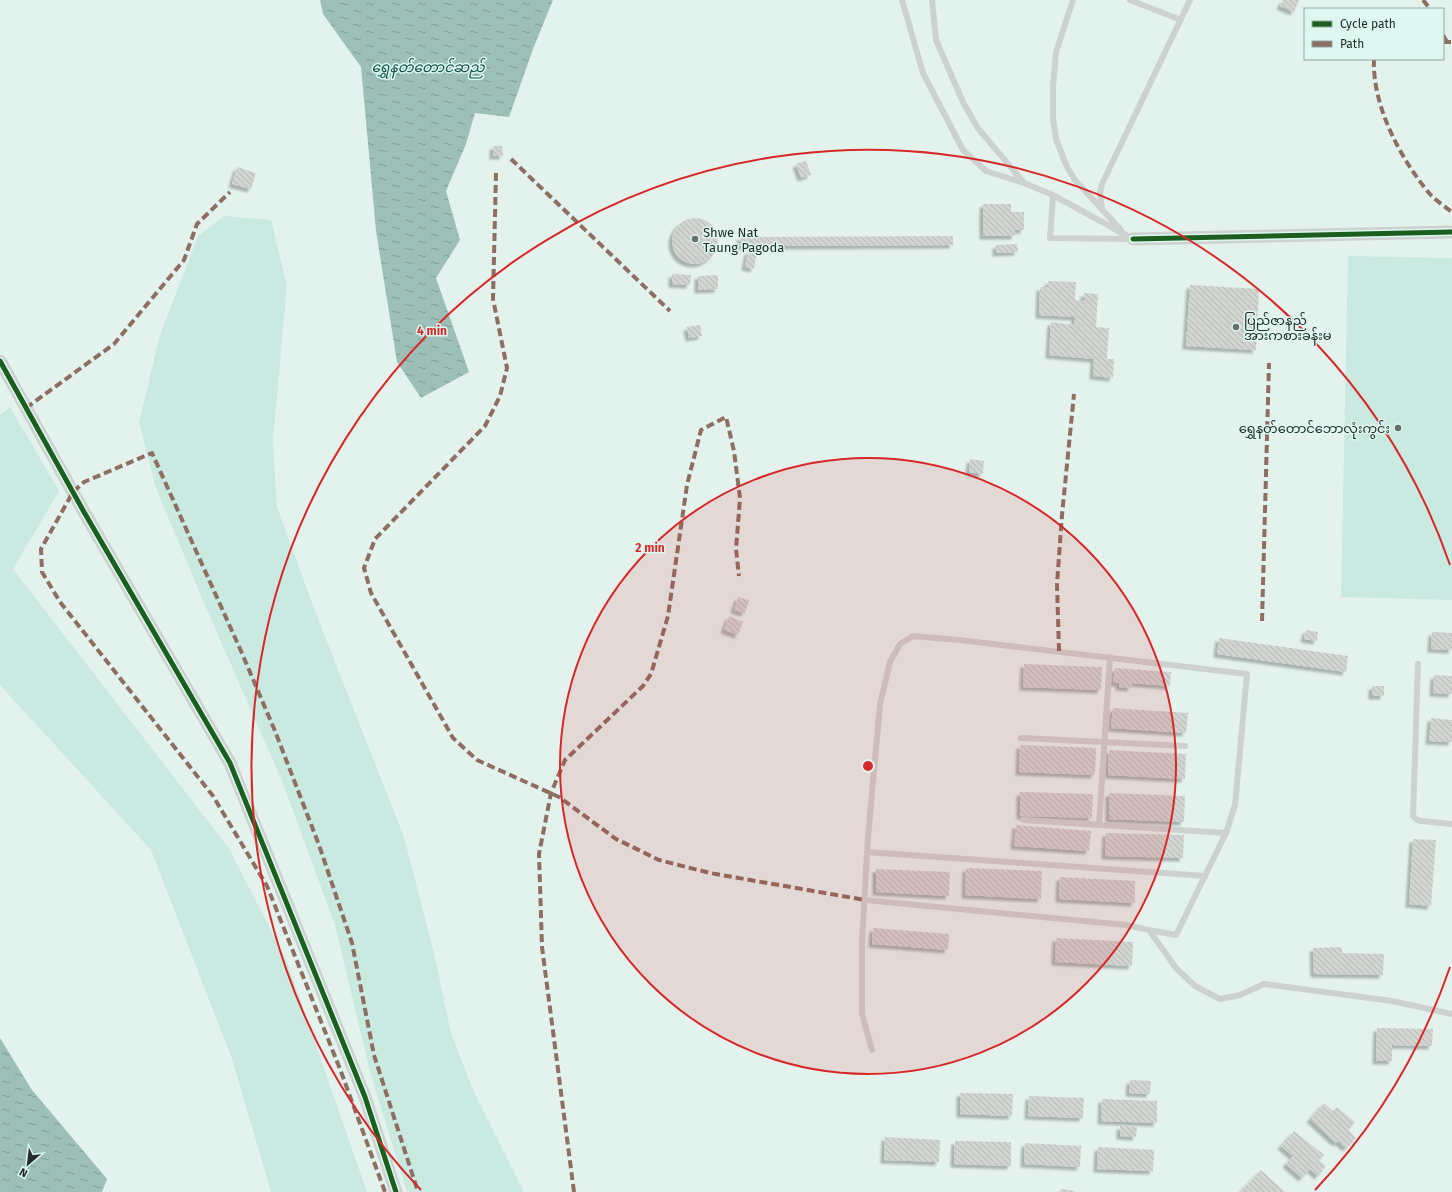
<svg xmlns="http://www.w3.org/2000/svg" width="1452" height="1192" font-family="'Fira Sans','Noto Sans Myanmar',sans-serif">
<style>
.green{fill:#c9e9e1}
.water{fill:url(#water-ripples)}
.building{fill:url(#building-back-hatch);filter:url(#shadow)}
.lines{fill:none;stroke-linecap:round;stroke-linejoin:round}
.lane{stroke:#cdd1cf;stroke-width:6}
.street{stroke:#cdd1cf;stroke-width:13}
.quiet{stroke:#8d6e63;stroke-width:4;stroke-dasharray:8 4;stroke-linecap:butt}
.cycleway-casing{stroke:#def8f1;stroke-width:8}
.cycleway{stroke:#1b5e20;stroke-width:5}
.ring{fill:none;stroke:#d62828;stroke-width:2}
.poi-dot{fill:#66716e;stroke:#def8f1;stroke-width:1.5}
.labels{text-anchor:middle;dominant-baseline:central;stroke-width:3;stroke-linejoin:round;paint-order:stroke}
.poi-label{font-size:13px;fill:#222c29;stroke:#def8f1;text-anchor:start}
.water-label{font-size:14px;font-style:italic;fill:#105045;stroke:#def8f1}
.centre{fill:#d62828;stroke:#def8f1;stroke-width:2}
.ring-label{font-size:12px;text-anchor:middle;font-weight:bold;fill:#d62828;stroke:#def8f1;stroke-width:3;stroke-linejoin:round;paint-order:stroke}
</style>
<defs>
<pattern id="water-ripples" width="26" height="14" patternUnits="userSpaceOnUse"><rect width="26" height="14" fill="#9cc0b7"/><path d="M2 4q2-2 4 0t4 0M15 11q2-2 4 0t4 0" fill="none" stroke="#7f9c95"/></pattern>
<pattern id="building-back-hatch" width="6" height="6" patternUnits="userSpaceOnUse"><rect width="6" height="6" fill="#d2d4d2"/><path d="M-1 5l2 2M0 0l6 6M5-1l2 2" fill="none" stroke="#b4b6b4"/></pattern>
<filter id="shadow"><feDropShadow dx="-3.5" dy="3.5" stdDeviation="1" flood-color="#0004"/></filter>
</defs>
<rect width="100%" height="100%" fill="#e4f2ee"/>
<!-- green -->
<path class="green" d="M224,216l47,4 16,65 -14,156 4,66 38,104 89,226 30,116 17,80 22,57 51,102h-117l-37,-120 -35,-147 -53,-144 -78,-178 -48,-115 -17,-66 21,-87 38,-99z
M1348,256l104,2v342l-111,-3z
M10,407l49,84 -46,78 215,278 58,112 81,233h-96l-39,-133 -81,-209 -151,-165v-270z"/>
<!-- water -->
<path class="water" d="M320,0h233l-20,49 -24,68 -34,-4 -9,31 -20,47 14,49 -24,38 33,94 -48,26 -24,-36 -21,-131 -15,-164 -38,-53z
M0,1038l32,52 75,89 -5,13h-102z"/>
<!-- building -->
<path class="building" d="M1283,0h16l-5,12 -14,-6z
M493,146h9l1,10h-10z
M806,161l5,14 -10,3 -5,-14z
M237,167l19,6 -5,16 -19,-5z
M983,204h28v8h13v18h-9v6h-32z
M672 241a23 23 0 1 1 46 0a23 23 0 1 1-46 0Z
M953,236v9l-213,1v-9z
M1017,244l1,8 -22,1v-8z
M748,251l9,2 -3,16 -9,-2z
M672,274l19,1 -1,10 -18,-1z
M718,275v14l-20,1v-14z
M1048,281l28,1 -1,18 9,1v-8l14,1 -2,33 13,1 -2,31h7l-1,19 -20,-2 1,-17 -45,-4 2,-33 23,3 1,-8 -36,-2 1,-28h8z
M1190,285l69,4 -3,61 -70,-4z
M700,325l2,11 -13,2 -2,-11z
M970,459l14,2 -1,13 -14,-2z
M738,597l11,3 -4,13 -11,-3z
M729,616l14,6 -5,13 -14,-5z
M1306,630l12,2 -1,9 -13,-2z
M1432,632l20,1v17l-21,-1z
M1219,638l129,18 -2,16 -129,-18z
M1024,664l78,3 -1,23 -78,-3z
M1115,668l56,4 -1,14 -38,-3 -1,5 -12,-1v-4h-6z
M1434,675l18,1v18l-19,-1z
M1372,686h12v10h-12z
M1113,708l75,5 -2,20 -75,-5z
M1431,718l21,2v22l-23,-1z
M1020,745l76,3 -1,27 -76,-3z
M1109,750l77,4 -1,25 -77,-4z
M1020,792l73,2 -1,24 -72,-2z
M1109,793l76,3 -1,26 -75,-3z
M1016,825l75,6 -2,20 -75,-5z
M1106,833l78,2 -1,23 -78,-2z
M1413,839l23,1 -5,66 -22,-2z
M966,868l76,3 -1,28 -76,-4z
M876,869l74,3 -1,24 -73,-4z
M1060,877l75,4v22l-76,-4z
M873,928l76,6 -1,16 -76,-6z
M1056,938l77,4 -1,24 -77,-4z
M1342,947v6l42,1 -1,21 -69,-1 -1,-26z
M1377,1028l56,1 -1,17 -40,-1v16h-16z
M1130,1080l21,1 -1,13 -21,-1z
M960,1093l53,1 -1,22 -52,-2z
M1029,1096l55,2 -1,20 -55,-2z
M1102,1099l55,2v22l-56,-2z
M1324,1103l9,8 4,-4 18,15 -7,8 8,8 -10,10 -8,-7 -2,2 -26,-24z
M1120,1126l17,1 -1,10 -16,-1z
M1294,1131l30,24 -5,5 7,6 -8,10 -8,-7 -8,9 -16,-14 7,-8 -12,-10z
M885,1137l55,3 -1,22 -55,-2z
M955,1141l56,1v24l-57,-2z
M1025,1143l56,3 -1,21 -56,-3z
M1098,1147l56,3 -1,21 -56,-2z
M1261,1170l24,22h-45z
M1061,1189l14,2v1h-15z"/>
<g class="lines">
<!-- lane -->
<path class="lane" d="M902,0l21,73 40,77 23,21 38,12 29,12 80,44
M932,0l4,40 27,62 14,25 47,56
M1073,0l-17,52 -3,35v32l3,20 11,28 8,13 46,50
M1130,0l51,20
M1053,195l-3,43 82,1
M1102,209l-2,-16 2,-9 88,-184
M1418,664l-5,152 4,4 5,1 30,3
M1021,738l164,8
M1023,820l203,13
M1099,825l11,-168
M867,852l338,24
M865,900l261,25 23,5 27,38 19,18 25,13 20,-4 24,-11 128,17 60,13
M872,1050l-10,-36v-73l6,-104 12,-133 10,-42 10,-18 13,-8 46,4 288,34 -12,131 -9,28 -50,102 -27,-5"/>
<!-- street -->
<path class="street" d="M1133,239l319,-7
M0,361l84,151 146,251 135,334 31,95"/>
<!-- quiet -->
<path class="quiet" d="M1423,0l7,9
M1443,35l4,7
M1443,42h9
M1374,59c-2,46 26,99 55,134 6,7 15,13 23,19
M511,159l159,152
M496,173l-3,126 14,69 -7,28 -15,30 -110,113 -11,29 7,25 82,145 24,22 82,37 57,42 43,21 51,13 155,27
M26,408l88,-64 70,-84 13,-36 33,-32
M1262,621l7,-258
M1059,651l-2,-67 5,-69 12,-121
M385,1192l-45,-123 -73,-183 -54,-90 -153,-194 -18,-30 -1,-23 32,-57 11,-10 68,-29 89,198 34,80 44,114 33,98 22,112 44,137
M574,1192l-32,-245 -3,-93 12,-61 14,-33 78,-74 8,-12 17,-58 19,-131 14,-55 25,-13 8,34 6,47 -4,51 3,27"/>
<!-- cycleway casing -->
<g class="cycleway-casing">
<path id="cycleway" d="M1133,239l319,-7
M0,361l84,151 146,251 135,334 31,95"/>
</g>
<!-- cycleway -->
<use href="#cycleway" class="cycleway"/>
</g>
<!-- distance rings -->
<circle cx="868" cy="766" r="308" fill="#d62828" fill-opacity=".12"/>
<g class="ring">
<circle cx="868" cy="766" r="308"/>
<path d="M1450 967A616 616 0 0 1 1315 1190M421 1190A616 616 0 1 1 1450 565"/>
</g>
<!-- markers -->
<g class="poi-dot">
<circle cx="695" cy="239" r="4"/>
<circle cx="1236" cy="327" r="4"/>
<circle cx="1398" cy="428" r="4"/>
</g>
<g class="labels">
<!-- poi labels -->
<g class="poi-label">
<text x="703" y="232">Shwe Nat<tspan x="703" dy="15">Taung Pagoda</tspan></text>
<text x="1244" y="320">ပြည်ဇာနည်<tspan x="1244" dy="15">အားကစားခန်းမ</tspan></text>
<text x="1390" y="428" text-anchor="end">ရွှေနတ်တောင်ဘောလုံးကွင်း</text>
</g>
<!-- water labels -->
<g class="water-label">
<text x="428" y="67">ရွှေနတ်တောင်ဆည်</text>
</g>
</g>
<circle cx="868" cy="766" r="6" class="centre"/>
<g class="ring-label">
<text x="432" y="335">4 min</text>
<text x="650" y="552">2 min</text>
</g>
<!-- legend -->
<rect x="1304" y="8" width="140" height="52" fill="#def8f1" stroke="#93a6a1"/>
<rect x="1312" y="21" width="20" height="6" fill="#1b5e20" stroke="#93a6a1"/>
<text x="1340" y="28" font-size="12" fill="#222c29">Cycle path</text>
<rect x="1312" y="41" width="20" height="6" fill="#8d6e63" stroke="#93a6a1"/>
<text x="1340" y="48" font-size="12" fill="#222c29">Path</text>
<!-- north arrow -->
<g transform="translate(28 1164) rotate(208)" stroke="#def8f1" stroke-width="3" paint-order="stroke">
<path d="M0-3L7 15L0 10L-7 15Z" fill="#222c29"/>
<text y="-6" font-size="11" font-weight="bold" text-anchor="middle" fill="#222c29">N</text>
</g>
</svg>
